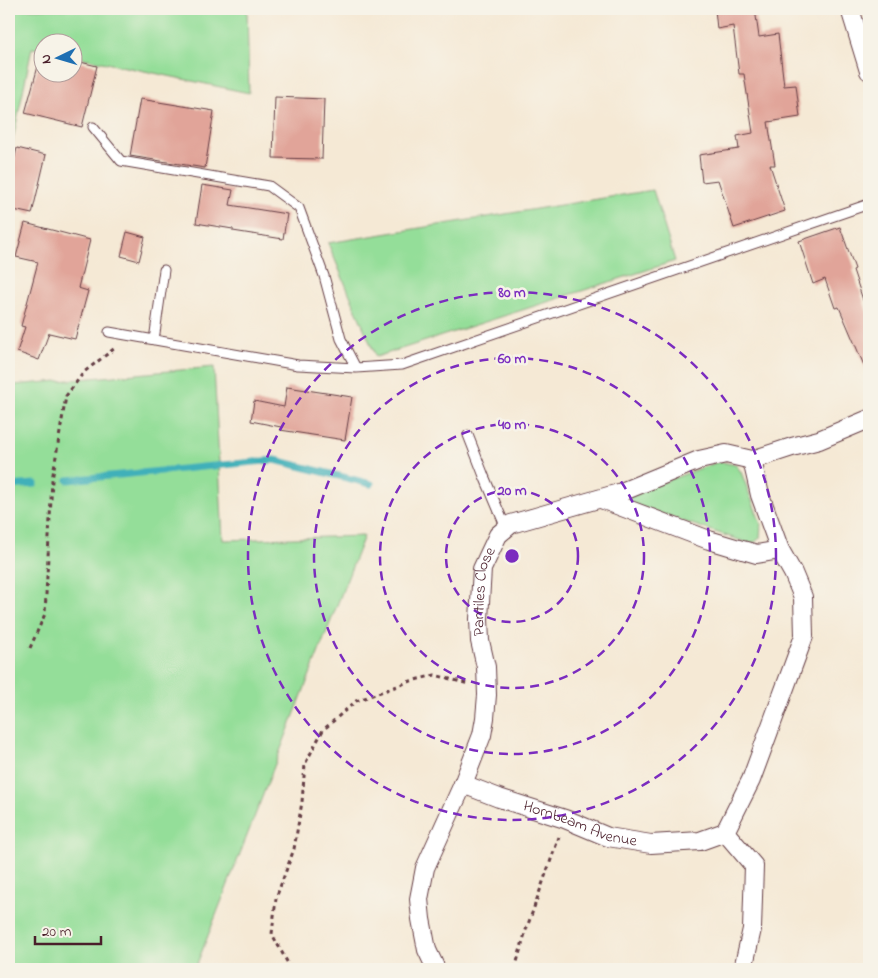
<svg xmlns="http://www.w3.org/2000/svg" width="878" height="978" font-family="'Indie Flower',sans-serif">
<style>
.green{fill:#94de99;stroke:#6f7e62}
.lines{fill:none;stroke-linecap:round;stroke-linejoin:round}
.stream{stroke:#40b0b9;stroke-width:7}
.building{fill:#e1a499}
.service-casing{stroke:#643d44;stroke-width:11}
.minor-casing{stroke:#643d44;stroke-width:20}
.path{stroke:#643d44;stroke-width:3;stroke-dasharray:4 4;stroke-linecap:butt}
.service{stroke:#fff;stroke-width:9}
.minor{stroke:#fff;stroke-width:18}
.ring{fill:none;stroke:#7b2cbf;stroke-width:2.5;stroke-dasharray:9 6}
.labels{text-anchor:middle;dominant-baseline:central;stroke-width:5;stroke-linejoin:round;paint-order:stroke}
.street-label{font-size:16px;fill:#4a1f2b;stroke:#f7f3e8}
.centre{fill:#7b2cbf;stroke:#f7f3e8;stroke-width:2.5}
.ring-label{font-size:15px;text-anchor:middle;font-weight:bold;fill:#7b2cbf;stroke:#f7f3e8;stroke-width:5;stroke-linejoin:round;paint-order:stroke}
</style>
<rect width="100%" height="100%" fill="#f7f3e8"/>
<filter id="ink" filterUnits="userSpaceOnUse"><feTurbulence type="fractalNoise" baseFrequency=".02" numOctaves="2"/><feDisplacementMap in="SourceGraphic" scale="10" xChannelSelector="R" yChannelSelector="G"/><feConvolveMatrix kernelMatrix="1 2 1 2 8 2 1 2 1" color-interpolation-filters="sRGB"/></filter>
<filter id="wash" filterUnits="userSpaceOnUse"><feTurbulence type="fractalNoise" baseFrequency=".0096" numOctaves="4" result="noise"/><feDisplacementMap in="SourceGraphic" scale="20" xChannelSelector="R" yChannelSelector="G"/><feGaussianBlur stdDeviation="1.12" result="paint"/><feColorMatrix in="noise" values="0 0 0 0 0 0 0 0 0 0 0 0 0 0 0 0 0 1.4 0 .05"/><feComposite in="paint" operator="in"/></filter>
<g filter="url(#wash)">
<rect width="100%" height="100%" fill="#f5e9d5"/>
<!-- green -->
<path class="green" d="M9,9h238l2,84 -176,-37 -1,-14h-30v8l-10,-2 -23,111z
M653,190l22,71 -299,96 -48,-114z
M214,367l9,173 141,-4 -169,433h-186v-592l5,8z
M722,462l14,3 5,7 20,52 -1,14 -5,4 -7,1 -122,-41 5,-8 84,-31z"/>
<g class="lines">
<!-- stream -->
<path class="stream" d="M68,480l207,-20 96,24
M9,486l26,-2"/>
</g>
<g id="blocks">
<!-- building -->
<path class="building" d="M715,9h40l4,28 19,-3 6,52 12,-1 4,32 -32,5 7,43h-5l15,46 -51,17 -16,-48 -16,2 -3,-27 40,-6 -2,-13 16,-3 -9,-59h-5l-6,-48 -16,3z
M42,52v20h30v-12l25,6 -15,61 -57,-14z
M275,97l49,2 -2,60 -49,-1z
M140,99l74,12 -9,57 -75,-12z
M17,148l29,7 -14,59 -23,-5v-27z
M202,185l31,5 -3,15 57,9 -4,25 -50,-8v-2l-37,-6z
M25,223l65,17 -12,48 10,3 -13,48 -26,-6 -10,27 -22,-8 8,-25 -4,-1 17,-64 -22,-5z
M840,227l15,42 -2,1 16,48v59l-30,-70 -4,1 -10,-29 -12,5 -14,-43z
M127,232l18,5 -6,24 -18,-5z
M287,387l65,10 -7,43 -65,-10 1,-3 -30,-6 3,-20 30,6z"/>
</g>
</g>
<g filter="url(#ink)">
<use href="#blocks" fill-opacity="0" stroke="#643d44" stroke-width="1"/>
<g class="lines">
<!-- service casing -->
<g class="service-casing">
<path id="service" d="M93,127l28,34 148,25 30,22 25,68 17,63 15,29
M109,332l189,33 58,3 46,-3 467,-161
M154,340l10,-70
M468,435l16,41 22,52"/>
</g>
<!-- minor casing -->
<g class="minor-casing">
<g id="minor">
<path d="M850,9l19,62"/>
<path d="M601,499l108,41 30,9 18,5 23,-4"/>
<path id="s1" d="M463,784l36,14 66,21 43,18 43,7 49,-3 25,-9 26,-52 53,-144 -1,-39 -10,-24 -13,-23 -20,-55 -8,-35"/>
<path d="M725,832l29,34 -2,63 -9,40"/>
<path id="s2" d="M436,969l-9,-19 -6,-31 -2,-20 6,-31 38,-84 19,-49 3,-17 2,-23 -1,-28 -6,-26 -1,-22 3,-50 16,-34 13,-11 108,-31 80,-33 27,-6 26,6 40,-13 27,-7 50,-21"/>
</g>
</g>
<!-- path -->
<path class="path" d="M30,648l15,-34 7,-134 14,-84 18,-24 31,-24
M291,969l-19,-35 4,-36 18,-49 8,-47 3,-38 18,-34 33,-29 55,-20 24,-6 34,9
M515,969l11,-39 33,-93"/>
<!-- service -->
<use href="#service" class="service"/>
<!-- minor -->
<use href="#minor" class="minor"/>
</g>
</g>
<!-- distance rings -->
<g class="ring">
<circle cx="512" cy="556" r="66"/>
<circle cx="512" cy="556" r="132"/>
<circle cx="512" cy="556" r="198"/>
<circle cx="512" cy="556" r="264"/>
</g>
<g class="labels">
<!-- street labels -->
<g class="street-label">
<text stroke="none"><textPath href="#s2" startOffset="394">Pantiles Close</textPath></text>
<text stroke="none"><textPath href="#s1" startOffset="124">Hornbeam Avenue</textPath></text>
</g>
</g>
<circle cx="512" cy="556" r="8" class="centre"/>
<g class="ring-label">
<text x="512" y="297">80 m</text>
<text x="512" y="363">60 m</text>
<text x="512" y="429">40 m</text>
<text x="512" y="495">20 m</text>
</g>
<!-- margin -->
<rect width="878" height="978" fill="none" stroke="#f7f3e8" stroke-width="30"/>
<!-- north arrow -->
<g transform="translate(58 58) rotate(265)"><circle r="24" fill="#f7f3e8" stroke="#b29e9c"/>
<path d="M0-4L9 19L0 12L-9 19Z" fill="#1f6fb2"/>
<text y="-8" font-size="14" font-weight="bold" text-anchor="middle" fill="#4a1f2b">N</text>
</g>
<!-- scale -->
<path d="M35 936v8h66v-8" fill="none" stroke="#4a1f2b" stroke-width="2.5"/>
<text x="42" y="936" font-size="15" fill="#4a1f2b" stroke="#f7f3e8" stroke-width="4" paint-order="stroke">20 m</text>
</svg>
